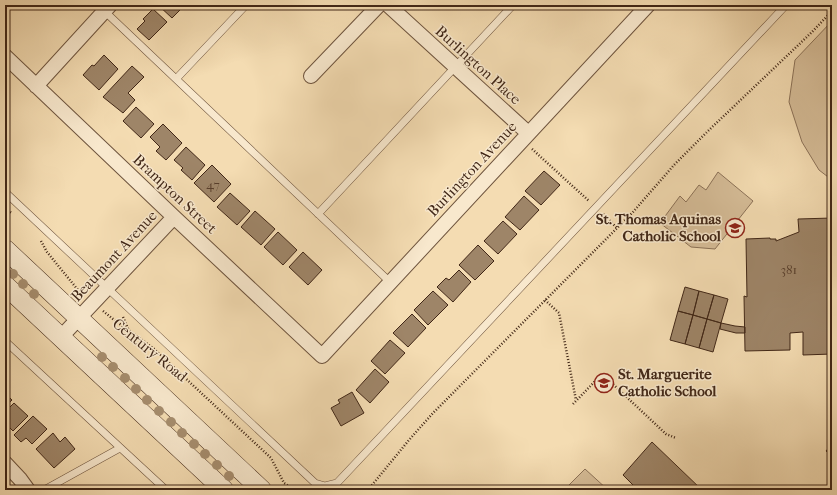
<svg xmlns="http://www.w3.org/2000/svg" width="837" height="495" font-family="'IM FELL French Canon',serif">
<style>
.green{fill:#d6bd98;stroke:#8c7258}
.building{fill:#9e8568;stroke:#412717}
.lines{fill:none;stroke-linecap:round;stroke-linejoin:round}
.lane-casing{stroke:#6e543e;stroke-width:8}
.street-casing{stroke:#6e543e;stroke-width:16}
.secondary-casing{stroke:#412717;stroke-width:20}
.path{stroke:#412717;stroke-width:2.5;stroke-dasharray:1 2;stroke-linecap:butt}
.lane{stroke:#f8e8cd;stroke-width:7}
.street{stroke:#f8e8cd;stroke-width:14}
.secondary{stroke:#f8e8cd;stroke-width:19}
.tree{fill:#a68d6e}
.labels{text-anchor:middle;dominant-baseline:central;stroke-width:3;stroke-linejoin:round;paint-order:stroke}
.number-label{font-size:13px;fill:#583e2b}
.street-label{font-size:15px;fill:#412717;stroke:#f8e8cd}
.poi-label{font-size:15px;font-weight:bold;fill:#412717;stroke:#f8e8cd;text-anchor:end}
</style>
<rect width="100%" height="100%" fill="#f4dcb2"/>
<filter id="stains"><feTurbulence type="fractalNoise" baseFrequency=".005" numOctaves="4"/><feColorMatrix values="0 0 0 0 .2 0 0 0 0 .09 0 0 0 0 .02 0 0 0 .5 -.17"/></filter>
<radialGradient id="worn" r=".72"><stop offset=".6" stop-color="#630" stop-opacity="0"/><stop offset="1" stop-color="#630" stop-opacity=".3"/></radialGradient>
<!-- green -->
<path class="green" d="M832,21v159l-13,-10 -17,-28 -13,-40 6,-42z
M718,172l35,29 -38,48 -24,-2 -31,-24 20,-27 6,6 13,-17 7,5z
M585,469l23,21h-44z"/>
<!-- building -->
<path class="building" d="M158,5h27l-13,13z
M153,9l14,13 -18,18 -12,-11 8,-8 -2,-2z
M104,55l14,14 -19,21 -16,-15 9,-10 2,1z
M132,66l12,11 -16,16 7,7 -12,13 -20,-16z
M136,107l18,17 -13,14 -18,-17z
M163,124l19,19 -16,17 -10,-9 4,-4 -10,-10z
M186,147l19,18 -13,15 -11,-10 2,-2 -9,-8z
M212,165l19,19 -17,18 -20,-19z
M544,171l16,14 -19,20 -16,-14z
M230,193l20,18 -13,14 -20,-18z
M524,196l15,14 -19,20 -15,-13z
M255,211l20,18 -14,16 -20,-18z
M832,218v136l-29,1v-23l-13,1v17l-45,1 -1,-55 3,1 -1,-58 24,-1v1h6v2l23,-9 -1,-13z
M503,221l14,13 -19,20 -14,-13z
M278,232l19,18 -14,15 -19,-18z
M478,245l16,16 -19,19 -16,-15z
M303,252l19,18 -14,15 -19,-18z
M459,270l12,12 -18,20 -16,-15 9,-9 3,2z
M685,287l14,4 -6,24 -15,-4z
M433,291l15,14 -20,20 -14,-15z
M699,291l15,4 -7,24 -14,-4z
M714,295l14,4 -7,24 -14,-4z
M678,311l15,4 -8,29 -15,-4z
M412,314l14,14 -18,19 -15,-14z
M693,315l14,4 -8,29 -14,-4z
M707,319l14,4 -8,29 -14,-4z
M721,323l14,3 10,1v6h-9l-16,-4z
M390,340l15,13 -20,21 -14,-13z
M375,369l14,13 -19,21 -14,-13z
M352,392l12,21 -23,13 -10,-18 9,-5 -2,-3z
M5,393l7,7 -7,7z
M14,403l14,13 -15,15 -6,-6 -2,1v-14z
M33,416l14,13 -15,15 -6,-6 -5,4 -7,-7z
M53,433l7,9 5,-5 10,12 -21,19 -18,-19z
M652,442l50,48h-64l-15,-15z
M832,444v12l-6,-5z"/>
<g class="lines">
<!-- lane casing -->
<g class="lane-casing">
<path id="lane" d="M98,5l292,277
M176,79l70,-74
M5,192l310,291 10,3 12,-3 449,-478
M318,214l195,-209
M5,341l161,149
M44,490l76,-42"/>
</g>
<!-- street casing -->
<g class="street-casing">
<path id="street" d="M388,5l140,128
M5,56l169,161 148,139 326,-351
M311,76l68,-71
M36,86l74,-81
M61,337l113,-120
M5,463l15,16 8,11"/>
</g>
<!-- secondary casing -->
<g class="secondary-casing">
<path id="secondary" d="M5,249l257,241
M5,285l219,205"/>
</g>
<!-- path -->
<path class="path" d="M532,149l57,52
M5,209l7,4
M603,214l14,14
M41,241l6,11 31,38 6,5
M545,300l14,13 17,87
M103,311l10,8 40,29 118,110 13,25 11,7
M123,317l6,14
M573,404l29,-30 64,60 10,4
M368,490l41,-50 24,-27 200,-201 41,-47 34,-34 104,-99 20,-21"/>
<!-- lane -->
<use href="#lane" class="lane"/>
<!-- street -->
<use href="#street" class="street"/>
<!-- secondary -->
<use href="#secondary" class="secondary"/>
</g>
<!-- trees -->
<g class="tree">
<circle cx="13" cy="274" r="5"/>
<circle cx="23" cy="284" r="5"/>
<circle cx="34" cy="294" r="5"/>
<circle cx="102" cy="357" r="5"/>
<circle cx="113" cy="367" r="5"/>
<circle cx="125" cy="378" r="5"/>
<circle cx="136" cy="389" r="5"/>
<circle cx="147" cy="400" r="5"/>
<circle cx="159" cy="411" r="5"/>
<circle cx="171" cy="422" r="5"/>
<circle cx="182" cy="433" r="5"/>
<circle cx="194" cy="444" r="5"/>
<circle cx="205" cy="454" r="5"/>
<circle cx="217" cy="465" r="5"/>
<circle cx="229" cy="476" r="5"/>
</g>
<!-- icons -->
<defs>
<g id="school-ring" transform="scale(1)"><circle r="9.5" fill="#f8e8cd" stroke="#8f2418" stroke-width="1.5"/><path d="M0-5L7-2L0 1L-7-2ZM-4 1L0 2.5L4 1V4Q0 6-4 4Z" fill="#8f2418"/></g>
</defs>
<g fill-rule="evenodd">
<use href="#school-ring" x="735" y="228"/>
<use href="#school-ring" x="604" y="383"/>
</g>
<g class="labels">
<!-- number labels -->
<g class="number-label">
<text x="213" y="184">47</text>
<text x="789" y="269">381</text>
</g>
<!-- street labels -->
<g class="street-label">
<text transform="translate(478 65) rotate(42)">Burlington Place</text>
<text transform="translate(472 169) rotate(-47)">Burlington Avenue</text>
<text transform="translate(175 194) rotate(43)">Brampton Street</text>
<text transform="translate(114 256) rotate(-47)">Beaumont Avenue</text>
<text transform="translate(150 350) rotate(39)">Century Road</text>
</g>
<!-- poi labels -->
<g class="poi-label">
<text x="721" y="219">St. Thomas Aquinas<tspan x="721" dy="17">Catholic School</tspan></text>
<text x="618" y="374" text-anchor="start">St. Marguerite<tspan x="618" dy="17">Catholic School</tspan></text>
</g>
</g>
<!-- margin -->
<rect width="837" height="495" fill="none" stroke="#f4dcb2" stroke-width="20"/>
<rect x="6" y="6" width="825" height="483" fill="none" stroke="#412717" stroke-width="2"/>
<rect x="10" y="10" width="817" height="475" fill="none" stroke="#412717"/>
<rect width="100%" height="100%" filter="url(#stains)"/>
<rect width="100%" height="100%" fill="url(#worn)"/>
</svg>
